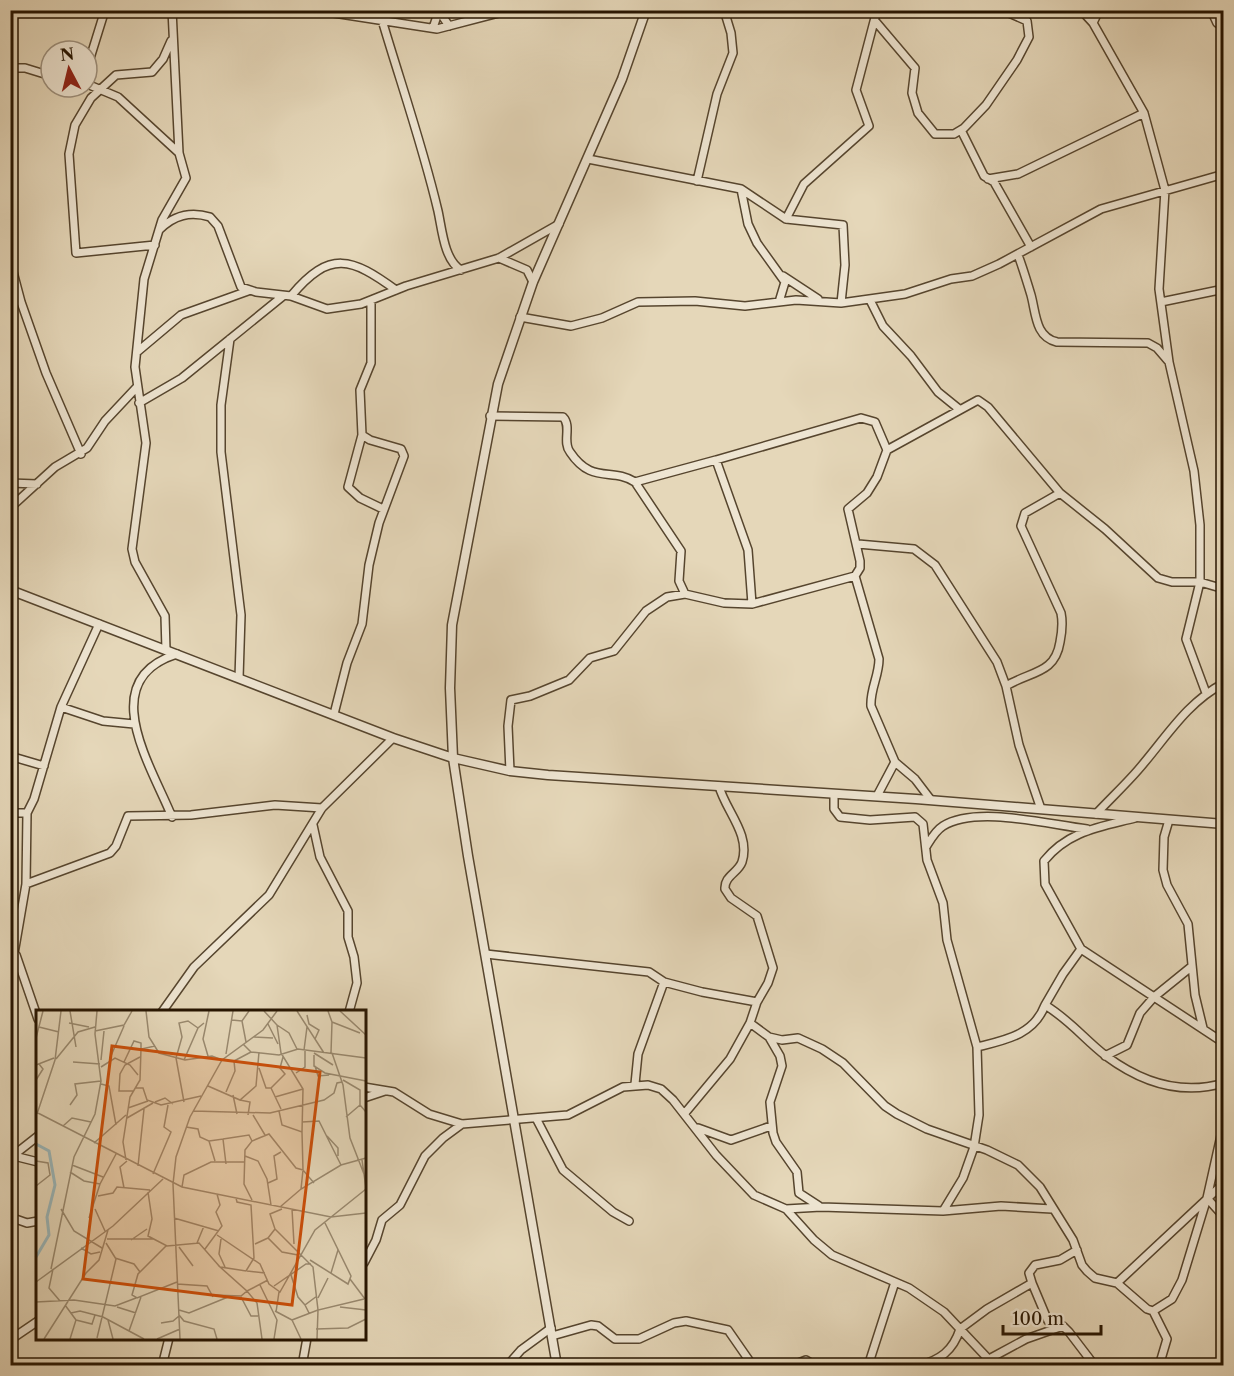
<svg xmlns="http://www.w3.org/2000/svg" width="1234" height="1376" font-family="'Libre Caslon Text',serif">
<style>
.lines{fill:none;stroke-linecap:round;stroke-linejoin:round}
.minor-casing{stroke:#56452e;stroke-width:10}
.tertiary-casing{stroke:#56452e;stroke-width:11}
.minor{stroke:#eee5d2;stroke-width:7}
.tertiary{stroke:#eee5d2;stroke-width:8}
.inset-river{fill:none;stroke:#9ab7ba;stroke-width:3}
.inset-road{fill:none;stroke:#99896f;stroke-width:1.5}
.view{fill:#cb4f0a;fill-opacity:0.15;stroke:#cb4f0a;stroke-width:3}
.inset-edge{fill:none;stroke:#261400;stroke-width:3}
</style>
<rect width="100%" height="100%" fill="#e5d7b9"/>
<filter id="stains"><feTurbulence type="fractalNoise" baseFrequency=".00333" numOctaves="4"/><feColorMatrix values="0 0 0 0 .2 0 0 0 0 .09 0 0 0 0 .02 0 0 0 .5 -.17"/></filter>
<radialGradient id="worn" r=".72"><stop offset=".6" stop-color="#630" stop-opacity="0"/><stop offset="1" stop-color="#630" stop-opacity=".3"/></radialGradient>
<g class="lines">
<!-- minor casing -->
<g class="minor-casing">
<path id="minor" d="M314,10l123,19 73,-19
M384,10l-2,10c19,64 41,127 56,191 4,18 6,49 23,59
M1211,10l6,13 7,5
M439,11l10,15
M876,22l39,46 -3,25 6,20 17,21h19l10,-6 22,-23 31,-45 12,-23 -2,-16 -25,-11
M1093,23l6,-13
M10,28l6,-18
M433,28l6,-18
M10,68h15l26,8
M87,68l18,-58
M87,84l31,13 61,56
M961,130l23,46 10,6 37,65
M588,159l153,30 45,30 18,-35 65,-58 -13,-36 21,-80
M988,179l30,-5 126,-61
M697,181l20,-87 16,-41 -2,-20 -7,-23
M741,189l7,35 9,19 28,39 -6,20
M786,219l57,6 2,40 -4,38
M159,230c15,-15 31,-19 51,-13l8,9 23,61 15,5 35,4 36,13 34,-5 45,-18 93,-28 60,-34
M10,234l2,34 9,34 25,71 35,81
M155,245l-79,8 -7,-99 6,-29 16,-27 25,-23 36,-3 11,-13 8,-18
M1018,255c5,13 9,27 13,40 5,18 4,42 26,47l91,1 9,5 12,14 -10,-73 6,-99 -21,-77 -51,-90 -12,-13
M499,258l28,12 6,12
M783,276l35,23
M291,296c39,-47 61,-38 105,-6
M870,300l13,26 28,30 27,36 21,17
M1161,302l63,-13
M520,317l51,9 31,-8 36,-16 57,-1 50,5 51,-6 45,3 64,-9 46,-15 21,-3 27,-12 102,-55 123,-35
M230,339l-9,66v47l20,163 -2,63
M137,352l44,-37 67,-24
M139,403l43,-25 101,-82
M490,416l73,1c9,9 -1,25 7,35 22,33 42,15 65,30l46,69 -2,30 6,13
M362,435l-14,52 12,11 23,11
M716,460l145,-42 14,4 12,28
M635,482l81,-22 32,90 4,54
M10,483l27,1
M10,508l45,-41 32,-19 18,-27 31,-33
M858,544l56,5 21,16 62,97 9,24 13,59 22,64
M166,650l-1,-34 -30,-54 -3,-13 14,-106 -11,-76 9,-88 18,-59 24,-42 -7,-25 -7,-143
M1006,686c25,-15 49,-12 54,-44 2,-10 3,-19 1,-29l-40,-87 4,-13 35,-20
M1206,693l-20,-54 14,-57 24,7
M61,707l42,14 31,3
M334,714l13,-51 15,-39 7,-59 10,-42 25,-67 -3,-7 -31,-9 -8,-5 -2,-45 11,-27v-62
M10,756l34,10
M510,771l-2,-45 3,-26 19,-4 39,-16 21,-22 24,-7 32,-40 21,-14 18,-3 39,9 28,1 103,-28
M834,794v15l6,8 30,3 45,-3 8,7 4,36 16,43 4,37 30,107 2,68 -5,32 -11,31 -20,33 -122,-4 -35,2 28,31 18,15 77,33 35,24 16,17 27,-20 45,-26 -3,-10 6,-8 25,-5 17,-10
M877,796l18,-34
M931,800l-16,-21 -20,-17 -24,-56c-1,-17 8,-30 8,-47l-24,-83 5,-8v-7l-12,-52 19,-16 10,-16 10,-27 91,-50 10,7 72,86 45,36 53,49 14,4h28v-57l-6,-54 -25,-109
M10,813h17
M1096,814c14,-15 29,-29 42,-44 28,-32 48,-67 86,-87
M172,817c-20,-50 -78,-137 5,-163
M1169,820l-5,17 -1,33 4,15 21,39 7,71 8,33
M313,825l7,32 28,54v26l6,20 3,26 -8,29
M926,847c5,-8 9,-16 17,-21 34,-21 107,-1 144,3
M26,884l84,-31 6,-7 12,-30 63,-1 84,-10 47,3
M1081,949l143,94
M486,954l163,18 15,10 38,10 55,10
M16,955l22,64
M10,977l16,-93 1,-71 7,-14 27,-92 38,-83
M1045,1005l18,-31 18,-25 -36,-65 -1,-23c24,-30 56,-34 91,-43
M162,1012l32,-45 75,-72 53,-87 71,-70
M750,1023l19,14 13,3 16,-2 24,11 21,14 42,43 12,8 30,15 60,21 31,15 22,22 33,53 9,25 5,6 8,7 22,5 30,26 6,2 19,-12 10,-19 25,-82 17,-76
M769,1037l11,19 2,10 -12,36 3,31 3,9 21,30 2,21 20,13
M977,1047c28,-7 57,-12 68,-42 26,16 39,34 61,51 35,26 74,40 118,27
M1105,1056l22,-11 13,-32 14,-16 37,-30
M635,1084l3,-30 26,-72
M364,1087l30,5 35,22 33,10 106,-9 55,-28 25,-2 13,4 12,11 43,55 38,40 32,14
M364,1098l21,-7
M685,1113l45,-54 20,-36 7,-21 11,-19 5,-15 -16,-52 -26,-18 -6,-9c-1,-13 13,-16 17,-27 9,-28 -17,-52 -23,-76
M537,1120l26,50 50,42 16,9
M698,1128l33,12 40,-14
M10,1155l28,7
M10,1158l28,-22
M1207,1198l17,19
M943,1211l58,-5 51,3
M10,1217l17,6 11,-2
M364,1263l12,-23 6,-20 18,-15 25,-49 18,-18 19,-14
M1032,1283l16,38 15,5 6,6 26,34
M1117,1283l107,-100
M1153,1311l14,28 -8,27
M552,1336l39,-11 7,1 17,13h24l35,-16 12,-2 42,9 25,36
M10,1340l28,-19
M989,1359l37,-20 37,-13
M162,1366l7,-28
M302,1366l5,-28
M507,1366l14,-16 30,-22
M791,1366l15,-6 10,6
M868,1366l27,-84
M918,1366c22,-6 35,-15 42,-37l35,37"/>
</g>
<!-- tertiary casing -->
<g class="tertiary-casing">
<path id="tertiary" d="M10,590l383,148 60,20 57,13 38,4 368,24 308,25
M557,1366l-89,-510 -15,-98 -3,-70 2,-63 46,-241 35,-102 89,-203 24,-69"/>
</g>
<!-- minor -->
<use href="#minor" class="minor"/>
<!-- tertiary -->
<use href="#tertiary" class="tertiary"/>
</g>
<!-- overview -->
<g transform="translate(36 1010)">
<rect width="330" height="330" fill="#e5d7b9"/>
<path class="inset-river" d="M0,134l13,7 6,34 -8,32 2,18 -13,22"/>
<path class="inset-road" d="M34,1l6,36M110,1l3,26 10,16 26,7 27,-4 10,4M228,1l13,14 4,28 22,36 -1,43 -20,-7 -3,-14M261,1l27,42M292,1l4,11 -1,31M304,1l26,24M271,5l2,9 10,6 -4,9M196,10l10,1 7,-10M206,11l4,21M296,12l28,11M33,13l20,4M232,14l10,20M241,15l12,8 8,16M3,17l20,5M59,21l29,-6 8,-14M218,27l19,1M0,28l7,-27M207,34l8,8 28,3 19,-6 68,9M268,40l3,-23M278,43l19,12M296,43l11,32 7,53 14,36M190,44l7,-43M278,45v11l11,7 41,8M172,46l-5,-17 6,-28M74,48l14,-32M20,49l22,-27 17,-5M65,50l3,-29M148,50l14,-32 6,-5M37,52l27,2M88,52l10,-21 7,2v6M0,55l18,-7M279,56l3,10 11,-1M65,57l14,-9 15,7 8,10M223,58l7,20h5l14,-14 -5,-6 3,-11M260,63l9,-6v-17M0,70l7,-11 -4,-5M307,70l17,10v15l6,7M65,74l8,2 7,39M172,76l32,14 16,-14 3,-34M99,78h8l4,12 14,5 40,-9M235,78l10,21M97,81h-14l1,-17 5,-9 15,-8M190,82l9,-21 -1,-10 17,-9M197,85l4,19M239,87l28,-8M204,90l10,2 -2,13M119,92l10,-4 8,6M148,92l-8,-44 6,-21 -3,-14 9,-2 10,7M34,95l7,-10 -2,-11 26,-3M92,98l20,-7M157,101l77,2 54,-13 10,-7 3,-10 5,-1M0,102l146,75 149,30 35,-4M1,104l18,-54 6,-49M217,105l12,20M310,107l14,-12M91,108l26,-15M266,112l17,-1 22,44M27,116l9,-8 19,4M150,117l12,2 2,8 9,4 6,20M291,126l11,12v8M187,129l26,-4 3,6M173,131l14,-2 3,25M58,133l32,-28M209,146l13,5 9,18 4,26M90,150l-3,-18 7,-45 10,-17 1,-31 14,-3M326,150l4,28M0,151l12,2 2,12 -14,11M36,155l31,12M102,156l6,-57M34,162l14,9 16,3M117,164l18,-42 -7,-5 4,-22M232,173l9,-4 -3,-23 7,-4M146,177l2,-12 27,-13h33M88,178l-4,-21 7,-6M265,179l2,-19 11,13M112,182l4,27 -4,17 19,10 32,-3 21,24M62,186l15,-3 4,-6 33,3M200,188l1,4 14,3 3,53 -8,13 -26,-4 27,24 21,-11M216,190l-8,-16 1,-34 7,-9 17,-7 27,34 7,2 -1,-38M244,197l21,-18 40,-24 25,-7M25,199l13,22 28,17M59,199l10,22M256,199l2,35M53,208l11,-34 16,-30M138,208l45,13M239,219l38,38 5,43 -26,10 9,19M181,225l43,29 9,20 11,8 35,-62 51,-41M232,228l7,-9 -5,-15 12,-5M71,229h47M185,229l-2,15 6,13M95,230l16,-11M161,233l7,-17M219,234l13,-6 14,14 16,3M130,236l-28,28 -6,21 5,3 40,-16M143,237l14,19M45,238l10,6 9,-2M169,239l17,-23 -6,-14 4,-7 -3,-11M79,248l19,6 6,8M274,250l38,24 3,-8 -26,-53M15,259l23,-112 21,-43 6,-33 -6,-47 2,-23M17,259l-4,19 11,13M211,261l18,2M295,263l7,-23M255,265l7,22 7,8M314,269l15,20M0,272l77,-56 50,-47M141,274l30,2 6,11M224,275l17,35 -3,19M238,276l32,-22h5M176,285l29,1 6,-5 10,12 5,36M205,287l10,19h7M282,288l10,-20M0,292l38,-2 41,6 21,-8M29,295l11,15 -6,19M81,297l19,6M304,297l26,3M143,300l10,3 39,-16M239,301l17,9M240,302l3,-20M35,303l9,-2 23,6 41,22M273,303l-4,-8 12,-9M143,305l5,6 30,8 3,10M40,310l16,4 3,-9M72,310l5,19M125,313l12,-2 6,-5M280,319l32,-1 18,-9M93,321l12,-34M61,328l19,-79 -10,-16M8,329l42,-66 13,-13 9,-30M121,329l23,-10M144,329l-7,-155 3,-27 14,-40 32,-57 41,-30 14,-19M281,329l1,-29 46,-11"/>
<path class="view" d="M76,36l208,26 -28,233 -209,-26z"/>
<rect width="330" height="330" class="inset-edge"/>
</g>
<!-- margin -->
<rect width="1234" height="1376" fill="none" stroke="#e5d7b9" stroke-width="36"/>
<rect x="12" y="12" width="1210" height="1352" fill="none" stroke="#261400" stroke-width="3"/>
<rect x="18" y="18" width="1198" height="1340" fill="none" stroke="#261400" stroke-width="1.5"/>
<!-- north arrow -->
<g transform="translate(69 69) rotate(353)"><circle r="28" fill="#eee5d2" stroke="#9e917e" stroke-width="1.5"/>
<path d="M0-4.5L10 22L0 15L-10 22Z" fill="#8f2418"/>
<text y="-9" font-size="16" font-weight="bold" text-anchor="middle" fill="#261400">N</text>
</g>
<!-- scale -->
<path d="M1003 1325v9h98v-9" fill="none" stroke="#261400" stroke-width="3"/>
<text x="1012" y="1325" font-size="18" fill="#261400" stroke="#eee5d2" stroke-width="4.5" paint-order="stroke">100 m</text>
<rect width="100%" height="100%" filter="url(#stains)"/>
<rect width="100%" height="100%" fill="url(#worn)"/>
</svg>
